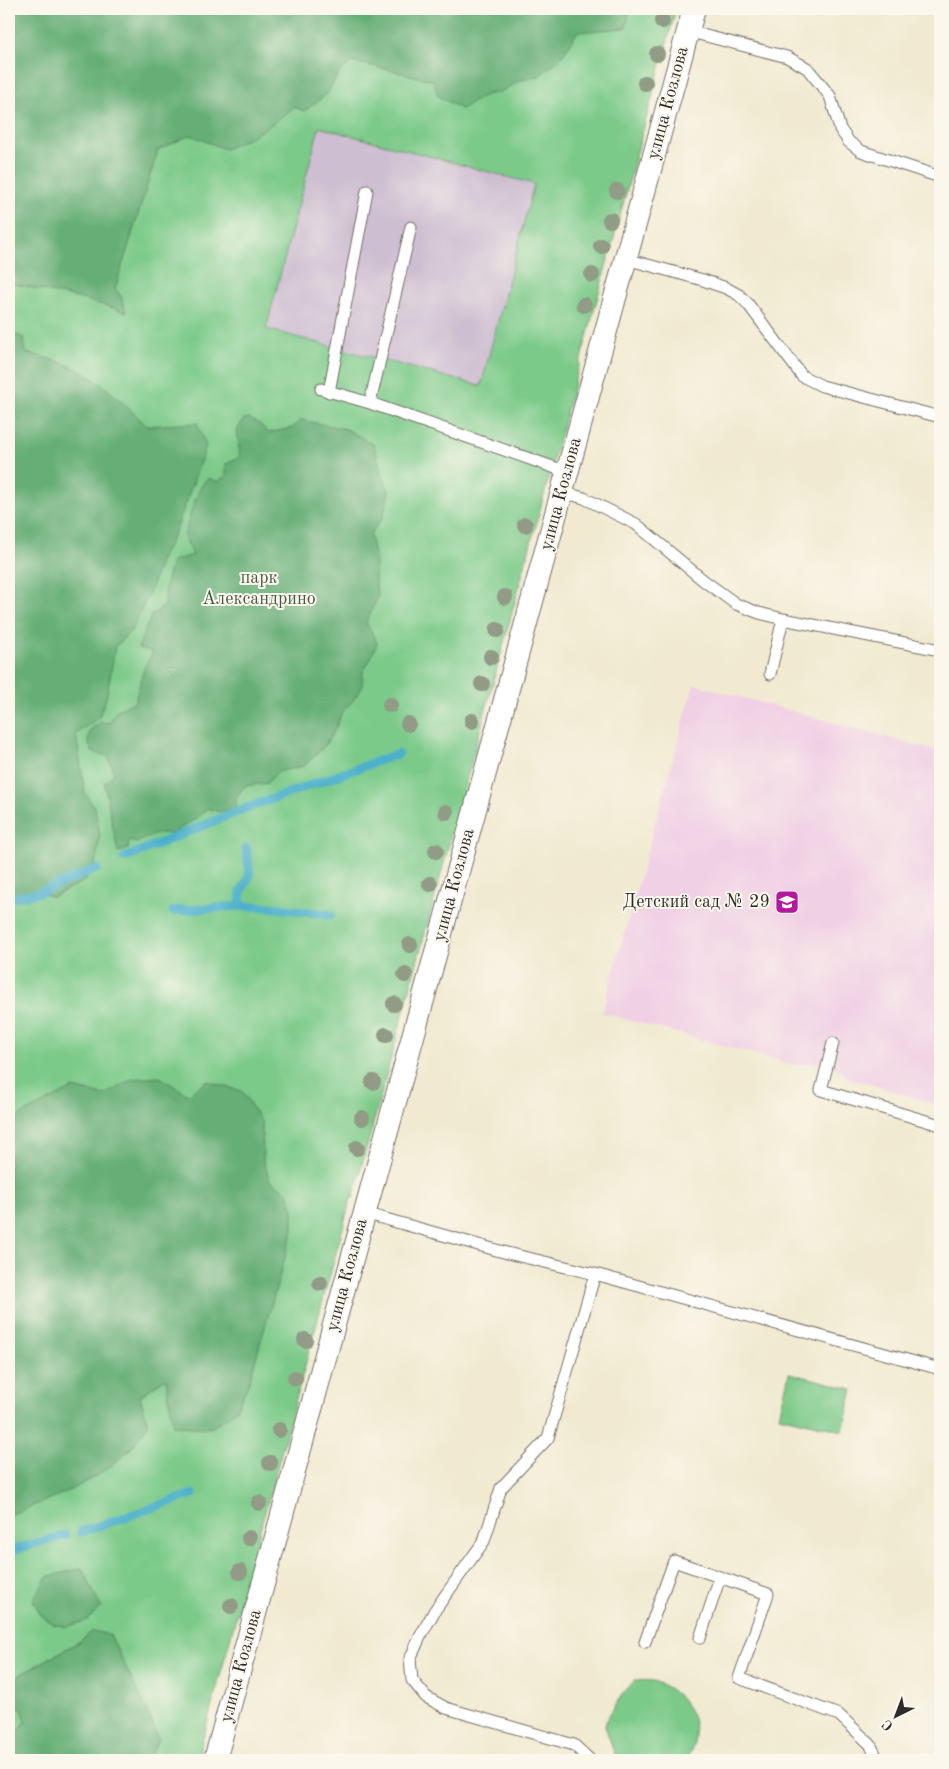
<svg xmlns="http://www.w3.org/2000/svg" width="949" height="1769" font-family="'Old Standard TT',serif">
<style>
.built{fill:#f0d0e4}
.industrial{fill:#cebed1}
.green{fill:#7cca89;stroke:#547a5a;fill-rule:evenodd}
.forest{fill:#65ae75;stroke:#486c50}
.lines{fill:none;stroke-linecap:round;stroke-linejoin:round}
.stream{stroke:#4bb0ca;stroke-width:9}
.lane-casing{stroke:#706e65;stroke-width:13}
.street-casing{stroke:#706e65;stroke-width:24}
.lane{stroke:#fff;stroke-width:11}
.street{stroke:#fff;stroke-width:22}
.tree{fill:#919b85}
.labels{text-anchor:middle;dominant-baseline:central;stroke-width:4;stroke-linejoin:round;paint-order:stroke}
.street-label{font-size:18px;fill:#2b2b2b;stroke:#fbf7ec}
.park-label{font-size:18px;fill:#435b47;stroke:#fbf7ec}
.poi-label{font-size:18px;fill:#2b2b2b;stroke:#fbf7ec;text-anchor:end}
</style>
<rect width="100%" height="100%" fill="#fbf7ec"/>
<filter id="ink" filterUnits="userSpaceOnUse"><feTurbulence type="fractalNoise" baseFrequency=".02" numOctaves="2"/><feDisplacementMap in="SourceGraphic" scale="10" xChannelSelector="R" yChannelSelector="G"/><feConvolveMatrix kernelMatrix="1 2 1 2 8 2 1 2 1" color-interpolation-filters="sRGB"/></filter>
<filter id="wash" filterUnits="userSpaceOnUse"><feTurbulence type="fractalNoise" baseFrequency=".0096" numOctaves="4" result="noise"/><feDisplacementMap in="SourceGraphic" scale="20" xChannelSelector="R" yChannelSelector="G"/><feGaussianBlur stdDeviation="1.12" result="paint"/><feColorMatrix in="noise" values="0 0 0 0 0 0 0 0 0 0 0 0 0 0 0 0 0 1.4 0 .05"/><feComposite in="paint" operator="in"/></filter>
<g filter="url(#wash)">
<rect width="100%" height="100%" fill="#f1ead1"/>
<!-- built -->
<path class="built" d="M694,684l246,68v353l-91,-27 -11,-9 -22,-6 -21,2 -193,-52z"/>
<!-- industrial -->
<path class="industrial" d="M319,127l215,57 -53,202 -215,-57z"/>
<!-- green -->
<path class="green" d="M9,9h667l-323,1189h-2l-154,562h-188zM319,127l215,57 -53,202 -215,-57z
M789,1373l64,16 -10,42 -64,-15z
M634,1681c6,0 14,-1 19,0 34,10 56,50 32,79h-67l-2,-2 -11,-32 1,-6 19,-30z"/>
<!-- forest -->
<path class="forest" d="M9,9h621l-4,19 -49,4 -16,26 -22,18 -20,5 -19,11 -15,3 -24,14 -23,-13 -4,-15 -56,-14 -26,-5 -12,9 -13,23 -22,17 -11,-4c-23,19 -41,30 -69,42l-35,-14 -32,15 -43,139 6,7 5,16 -39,-12 -78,-17z
M9,332l15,6 2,15c12,3 25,6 37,10 34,12 59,39 84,63l50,-3 9,23 -30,84 -16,32 -11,32 -18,37 -16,16 -8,48 -8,22 -23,17 9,59 10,15 5,28 -5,28 -5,4 -4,12 -34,17c-19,-8 -25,-9 -43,2z
M249,418l12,7 7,8 24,-5 9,-8 45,9 28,16 7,25 8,21 -6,27 -13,16 5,25v20l3,18 -12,25 11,21 -7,17 -7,11 -1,17 -10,14 -10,10 -7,18 -12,18 -19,18 -27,6 -10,11 -23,3 -8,13v8l-17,5 -12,-4 -10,11 -7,3 -18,12c-12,-3 -24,2 -35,9l-8,-2 -1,8 -10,3 -14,-69 10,-9 -6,-18 -16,-4 -4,-11 2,-11 11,-8 8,1 8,-13 18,-8 9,-34 9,-16 -15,-4 14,-34 13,-8v-19l7,-26 21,-6 -9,-19c5,-14 12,-51 25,-58l9,4 8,-7v-11l14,-7 -3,-26 7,-12z
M160,1077l28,18 19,-14 35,10 20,32 1,37 7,21 18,11 5,17v21l-44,152 -13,28 -25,18 -38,-2 -7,-48 -26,18 8,29c-7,9 -13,20 -21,27 -33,32 -77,47 -118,63v-394l64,-33 31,7 28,-16z
M82,1568l19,39 -13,13 -21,7 -15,-3 -12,-10 -7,-14 14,-23z
M93,1631l17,4 38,77 10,27 -6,14 -6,7h-128l-5,-21 13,-18 -4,-13h-13v-27l71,-40z"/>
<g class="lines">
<!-- stream -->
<path class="stream" d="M246,848l4,27 -9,17 -1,14 30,1 61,8
M124,858l117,-48 157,-56
M9,898l28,-5 60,-24
M173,911l67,-5
M81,1532l112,-38
M9,1551l56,-16"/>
</g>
</g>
<g filter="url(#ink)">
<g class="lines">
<!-- lane casing -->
<g class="lane-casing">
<path id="lane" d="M687,31l100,26 20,11 23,28 10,33 9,13 12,9 79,26
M626,259l77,21 23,8 13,7 9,9 54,72 20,10 118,31
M321,389l49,14 197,69
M329,392l38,-201
M370,403l41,-176
M562,492l22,6 52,26 67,56 33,24 23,9 24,6 157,31
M770,674l13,-55
M833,1043l-12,47 119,35
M364,1213l143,40 88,21 345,95
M700,1638l20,-61
M645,1642l29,-81 94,33 -29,84 100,37 31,29 8,16
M590,1760l-16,-15 -128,-37 -20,-11 -14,-17 -2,-21 10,-22 15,-27 49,-69 17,-53 47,-50 47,-164"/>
</g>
<!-- street casing -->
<g class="street-casing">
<path id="street" d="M215,1760l479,-1751"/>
</g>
<!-- lane -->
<use href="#lane" class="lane"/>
<!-- street -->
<use href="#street" class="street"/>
</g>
<!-- trees -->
<g class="tree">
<circle cx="662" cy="21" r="8"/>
<circle cx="657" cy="54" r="8"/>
<circle cx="645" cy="83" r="8"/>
<circle cx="617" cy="191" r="8"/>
<circle cx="610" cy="220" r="8"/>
<circle cx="601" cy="246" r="8"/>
<circle cx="592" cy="275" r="8"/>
<circle cx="584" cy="305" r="8"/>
<circle cx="525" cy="525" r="8"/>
<circle cx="505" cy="597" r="8"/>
<circle cx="497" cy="630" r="8"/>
<circle cx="491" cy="657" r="8"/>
<circle cx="482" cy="684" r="8"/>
<circle cx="390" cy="705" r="8"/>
<circle cx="472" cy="721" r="8"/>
<circle cx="408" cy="724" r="8"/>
<circle cx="446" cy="812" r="8"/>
<circle cx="436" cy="851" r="8"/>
<circle cx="430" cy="884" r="8"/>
<circle cx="410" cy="945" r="8"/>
<circle cx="405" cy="975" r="8"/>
<circle cx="394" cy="1004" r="8"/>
<circle cx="386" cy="1035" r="8"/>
<circle cx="373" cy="1082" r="8"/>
<circle cx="362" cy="1118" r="8"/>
<circle cx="357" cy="1148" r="8"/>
<circle cx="320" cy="1283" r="8"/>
<circle cx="305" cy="1340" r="8"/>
<circle cx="295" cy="1378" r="8"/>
<circle cx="279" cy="1430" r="8"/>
<circle cx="270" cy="1463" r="8"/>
<circle cx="259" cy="1503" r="8"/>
<circle cx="249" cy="1538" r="8"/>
<circle cx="240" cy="1572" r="8"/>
<circle cx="231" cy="1606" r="8"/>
</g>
</g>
<!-- icons -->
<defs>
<g id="school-square" transform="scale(1.25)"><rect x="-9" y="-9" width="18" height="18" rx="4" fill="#b5179e" stroke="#fbf7ec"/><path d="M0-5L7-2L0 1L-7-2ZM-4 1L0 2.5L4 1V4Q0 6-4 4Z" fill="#fff"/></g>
</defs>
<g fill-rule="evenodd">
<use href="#school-square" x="787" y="902"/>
</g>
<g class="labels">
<!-- street labels -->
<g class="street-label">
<text transform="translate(668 103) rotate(-75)">улица Козлова</text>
<text transform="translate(561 494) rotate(-75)">улица Козлова</text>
<text transform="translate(454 885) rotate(-75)">улица Козлова</text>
<text transform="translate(347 1275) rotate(-75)">улица Козлова</text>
<text transform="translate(241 1666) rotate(-75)">улица Козлова</text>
</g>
<!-- park labels -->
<g class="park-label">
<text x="259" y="578">парк<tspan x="259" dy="21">Александрино</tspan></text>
</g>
<!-- poi labels -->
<g class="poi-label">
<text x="770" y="902">Детский сад № 29</text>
</g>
</g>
<!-- margin -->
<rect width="949" height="1769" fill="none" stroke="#fbf7ec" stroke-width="30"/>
<!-- north arrow -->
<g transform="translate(896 1716) rotate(222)" stroke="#fbf7ec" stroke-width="4" paint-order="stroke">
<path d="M0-4L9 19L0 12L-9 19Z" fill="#2b2b2b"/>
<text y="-8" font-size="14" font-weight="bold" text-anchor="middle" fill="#2b2b2b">С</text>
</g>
</svg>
